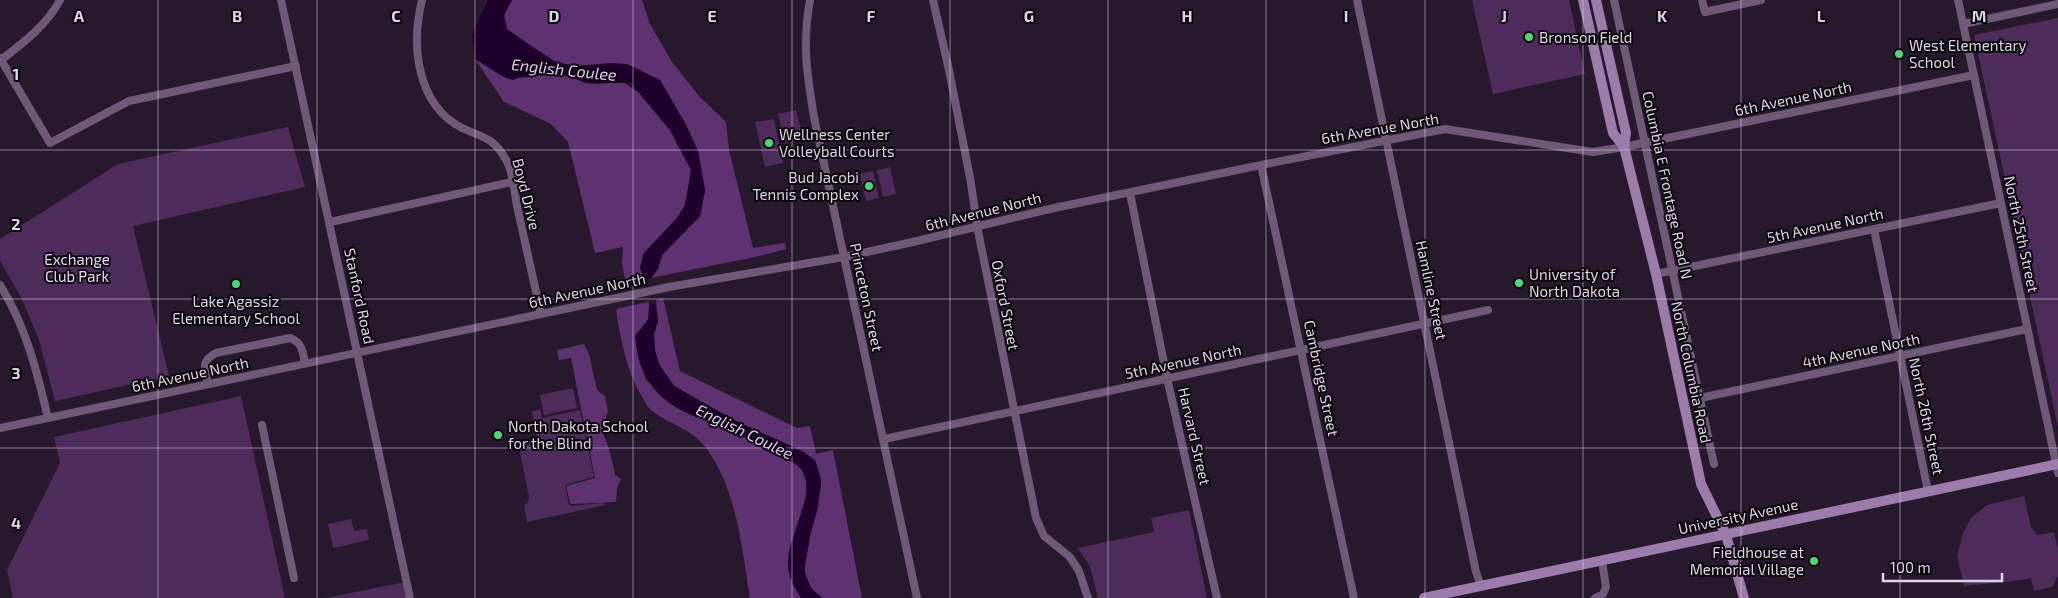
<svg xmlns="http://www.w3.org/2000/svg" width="2058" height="598" font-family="'Exo 2',sans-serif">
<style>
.green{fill:#4d2b5b}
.forest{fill:#5e3170}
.water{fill:#1e002a}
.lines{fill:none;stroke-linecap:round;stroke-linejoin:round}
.street{stroke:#6e5a77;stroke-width:8}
.secondary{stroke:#9c7caa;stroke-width:10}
.grid{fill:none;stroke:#ddd5e1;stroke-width:1;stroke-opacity:0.55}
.poi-dot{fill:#4dd676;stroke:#0c070e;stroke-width:2}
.labels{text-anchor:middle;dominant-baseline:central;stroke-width:4;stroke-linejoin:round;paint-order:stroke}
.poi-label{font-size:15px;fill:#ddd5e1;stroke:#0c070e;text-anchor:start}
.street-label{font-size:15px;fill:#ddd5e1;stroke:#0c070e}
.park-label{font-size:15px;fill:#ecd2f8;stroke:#0c070e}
.water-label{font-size:16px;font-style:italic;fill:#e7c1f8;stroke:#0c070e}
.grid-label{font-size:16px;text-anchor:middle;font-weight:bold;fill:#ddd5e1;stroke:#0c070e;stroke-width:4;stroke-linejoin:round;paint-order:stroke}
</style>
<rect width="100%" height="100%" fill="#26192c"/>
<!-- green -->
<path class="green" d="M1472,0h97l16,74 -92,20z
M2058,18v409l-84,-392z
M796,110l7,29 -18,4 -7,-29z
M774,119l9,44 -18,4 -10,-45z
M288,127l17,60 -172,39 36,150 -114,25 -16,-61 -18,-43 -21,-36v-22l118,-75z
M890,167l6,27 -13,3 -6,-27z
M873,171l6,27 -13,3 -6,-27z
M573,388l4,20 -33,7 -4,-20z
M241,396l44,202h-272l-6,-28 53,-107 -6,-26z
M540,409l2,9 38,-8 14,67 -29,8 4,20 3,1 30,-3 4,2 -79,17 -3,-17 3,-1 2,-7 -11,-55 19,-4 -5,-26z
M2024,496l7,31 6,8 17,-3 4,17v27l-6,11 -18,4 -3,-13c-23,5 -43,5 -67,8l-7,-30 6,-23 8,-15 16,-13z
M1189,510l18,88h-109l-8,-31 -12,-19 76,-16 -3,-14z
M351,519l3,12 13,-2 2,11 -36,8 -5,-24z
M406,582l4,16h-86z"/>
<!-- forest -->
<path class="forest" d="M512,0h130l8,24 22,38 28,35 26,25 3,28 24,98 32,-5 1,6 -31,8 -104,21 7,-9 4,-14 38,-39 5,-26 -7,-39 -12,-26 -26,-45 -102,-17 -51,-33 -3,-11 1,-9z
M475,59l33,20 50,-5 14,3 12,6 14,1 25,-2 15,10 32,38 21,40 -1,15 -5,20 -8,13 -33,35 -4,15 4,11 -18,4 -4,-19 1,-17 -28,6 -27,-111 -17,-18 -47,-22z
M663,298l17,73 117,57 13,-2 6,28 17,-4 29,148h-40c-3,-3 -8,-7 -11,-10 -18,-26 9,-76 10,-105 0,-8 -4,-16 -6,-23l-83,-41 -58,-33 -15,-22 -5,-14v-16l4,-13 -2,-21z
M649,302l-1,18 -13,16 3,22 8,22 32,28 14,7 31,10 54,31 18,7 7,6 4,12v16l-14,44 -4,24 4,18 9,15h-51c-8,-49 -13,-107 -43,-149 -14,-20 -39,-25 -56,-39 -4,-3 -6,-9 -9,-13 -16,-27 -21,-56 -26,-87l3,-2z
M584,344l5,10 8,36 8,6 3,15 -6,21c7,13 10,28 13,43l6,4 -4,9 -1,14 -43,2 -3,-1 -4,-17 29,-8 -24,-120 -12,2 -2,-10z"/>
<!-- water -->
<path class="water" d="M488,0h24l-8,15 3,14 45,32 23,5 37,-3 15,1 33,16 26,45 12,26 7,39 -5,26 -38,39 -4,14 -7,9 -7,1 -4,-11 4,-15 33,-35 8,-13 6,-35 -21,-40 -39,-47h-42l-17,-6 -14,-3 -37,3 -8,3 -11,-4 -27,-17 -3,-24z
M655,304l3,17 -4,13 1,16 4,14 15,22 58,33 70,32 13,9 6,20 -3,27 -7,25 -7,39 7,17 11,10h-21c-6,-10 -12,-20 -13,-32 -3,-27 33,-76 12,-98 -7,-8 -18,-9 -27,-14 -17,-10 -34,-22 -53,-30 -9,-4 -20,-5 -29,-9 -38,-17 -51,-39 -56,-79l13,-16 2,-15z"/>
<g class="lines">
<!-- street -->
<path class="street" d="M281,0l129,598
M422,0c-11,45 -6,104 40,128 19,9 31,9 43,30 8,13 9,32 12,48 8,36 16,72 24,108
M810,0c-8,44 -3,74 4,117l103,481
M933,0l16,70 22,113 6,43 59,292 8,18 26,21 9,14 9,27
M1357,0l119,572 5,14
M1614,0l100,464
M1702,0l3,12 56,-12
M1958,0l100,473
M1963,24l95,-20
M0,58l50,85 79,-42 167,-35
M1,60c22,-17 46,-35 59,-60
M1261,165l93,433
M1130,193l37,185 50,220
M330,222l182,-40
M1874,229l54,262
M1656,274l345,-71
M0,285c26,41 37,87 48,133
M208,384c-3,-15 -8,-23 8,-31l74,-15c12,4 13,14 15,25
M1700,398l327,-69
M262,425l32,153
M0,428l669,-141 175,-30 69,-15 141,-34 207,-43 184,-36 148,23 31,-5 350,-72
M884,439l604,-129
M1595,598l8,-4 3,-7 -4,-26"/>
<!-- secondary -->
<path class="secondary" d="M1583,0l30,133 11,14
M1596,0l30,133 -2,14 32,127 41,191 4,19 25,51 18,63
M1424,598l634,-134"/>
</g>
<!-- grid -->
<path class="grid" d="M158,0v598M317,0v598M475,0v598M633,0v598M792,0v598M950,0v598M1108,0v598M1266,0v598M1425,0v598M1583,0v598M1741,0v598M1900,0v598M0,150h2058M0,299h2058M0,448h2058"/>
<!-- markers -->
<g class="poi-dot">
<circle cx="1529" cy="37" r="5"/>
<circle cx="1899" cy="54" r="5"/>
<circle cx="769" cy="143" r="5"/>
<circle cx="869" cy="186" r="5"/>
<circle cx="1519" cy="283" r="5"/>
<circle cx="236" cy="284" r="5"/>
<circle cx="498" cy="435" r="5"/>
<circle cx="1814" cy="561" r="5"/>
</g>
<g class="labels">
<!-- poi labels -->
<g class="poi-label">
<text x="1539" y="37">Bronson Field</text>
<text x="1909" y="45">West Elementary<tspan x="1909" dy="17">School</tspan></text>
<text x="779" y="134">Wellness Center<tspan x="779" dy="17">Volleyball Courts</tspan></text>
<text x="859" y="177" text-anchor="end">Bud Jacobi<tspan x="859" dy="17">Tennis Complex</tspan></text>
<text x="1529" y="274">University of<tspan x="1529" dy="17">North Dakota</tspan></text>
<text x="236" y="301" text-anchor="middle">Lake Agassiz<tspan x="236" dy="17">Elementary School</tspan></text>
<text x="508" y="426">North Dakota School<tspan x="508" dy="17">for the Blind</tspan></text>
<text x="1804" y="552" text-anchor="end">Fieldhouse at<tspan x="1804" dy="17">Memorial Village</tspan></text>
</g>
<!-- street labels -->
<g class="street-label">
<text transform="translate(1793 98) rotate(-12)">6th Avenue North</text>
<text transform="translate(1380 128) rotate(-10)">6th Avenue North</text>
<text transform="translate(1668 185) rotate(78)">Columbia E Frontage Road N</text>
<text transform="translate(527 194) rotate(76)">Boyd Drive</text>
<text transform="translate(983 211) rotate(-14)">6th Avenue North</text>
<text transform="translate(1825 225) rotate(-12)">5th Avenue North</text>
<text transform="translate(2022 234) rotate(78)">North 25th Street</text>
<text transform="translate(587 290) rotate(-12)">6th Avenue North</text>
<text transform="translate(1432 290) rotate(78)">Hamline Street</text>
<text transform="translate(360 296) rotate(78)">Stanford Road</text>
<text transform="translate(867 297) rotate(78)">Princeton Street</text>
<text transform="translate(1006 305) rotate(79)">Oxford Street</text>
<text transform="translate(1861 350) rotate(-12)">4th Avenue North</text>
<text transform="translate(1183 361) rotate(-12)">5th Avenue North</text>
<text transform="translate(1692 372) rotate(78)">North Columbia Road</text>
<text transform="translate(190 374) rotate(-12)">6th Avenue North</text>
<text transform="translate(1322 378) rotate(78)">Cambridge Street</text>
<text transform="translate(1927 416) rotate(78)">North 26th Street</text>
<text transform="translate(1195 436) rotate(77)">Harvard Street</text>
<text transform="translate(1738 516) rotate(-12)">University Avenue</text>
</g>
<!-- park labels -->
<g class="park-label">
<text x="77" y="259">Exchange<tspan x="77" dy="17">Club Park</tspan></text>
</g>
<!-- water labels -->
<g class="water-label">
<text transform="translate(564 69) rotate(6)">English Coulee</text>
<text transform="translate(745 431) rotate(26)">English Coulee</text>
</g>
</g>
<g class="grid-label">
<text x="79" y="22">A</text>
<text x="237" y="22">B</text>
<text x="396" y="22">C</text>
<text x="554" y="22">D</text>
<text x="712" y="22">E</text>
<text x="871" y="22">F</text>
<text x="1029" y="22">G</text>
<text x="1187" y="22">H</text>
<text x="1346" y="22">I</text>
<text x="1504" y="22">J</text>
<text x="1662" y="22">K</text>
<text x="1821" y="22">L</text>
<text x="1979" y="22">M</text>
<text x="16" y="80">1</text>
<text x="16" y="230">2</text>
<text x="16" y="379">3</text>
<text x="16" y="529">4</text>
</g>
<!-- scale -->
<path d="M1883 573v8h119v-8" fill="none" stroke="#ddd5e1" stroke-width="2.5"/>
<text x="1890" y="573" font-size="15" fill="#ddd5e1" stroke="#0c070e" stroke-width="4" paint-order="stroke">100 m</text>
</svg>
